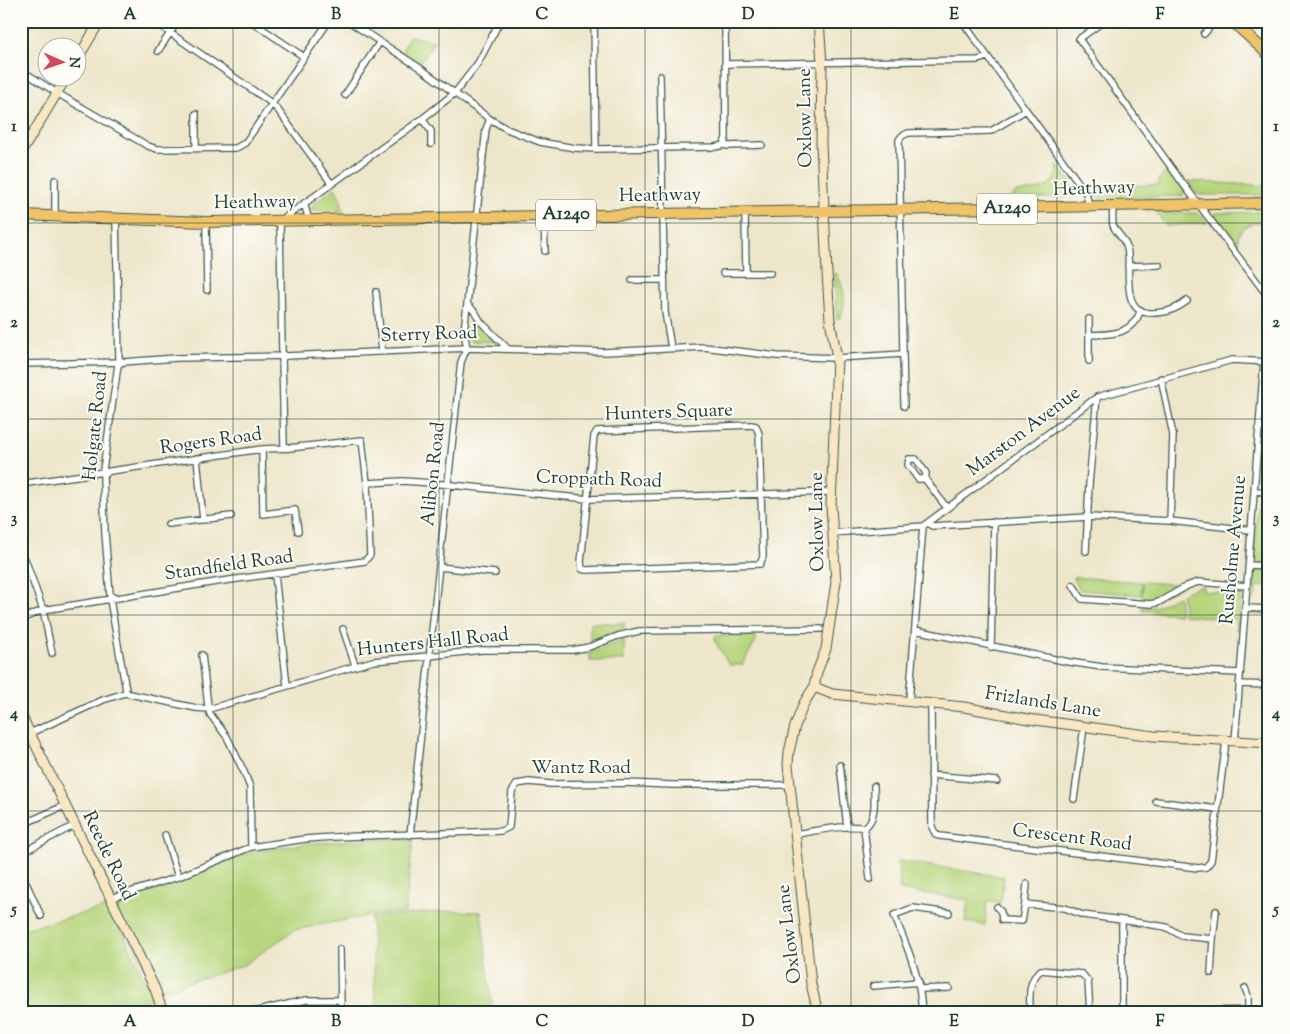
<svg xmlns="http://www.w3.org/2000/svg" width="1290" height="1034" font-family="'Sorts Mill Goudy',serif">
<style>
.green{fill:#b6d57c;stroke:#6a8958}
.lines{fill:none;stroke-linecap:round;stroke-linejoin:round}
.street-casing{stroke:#3e564a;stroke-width:8}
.secondary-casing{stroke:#3e564a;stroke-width:11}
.primary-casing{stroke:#3e564a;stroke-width:12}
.street{stroke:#fff;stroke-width:5.5}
.secondary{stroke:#f9e7c3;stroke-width:9}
.primary{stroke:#f0c369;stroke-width:10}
.grid{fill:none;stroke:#1f3d34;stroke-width:1;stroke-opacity:0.55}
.labels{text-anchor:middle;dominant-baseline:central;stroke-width:4;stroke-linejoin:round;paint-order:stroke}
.shield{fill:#fdfcf7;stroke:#62766e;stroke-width:1}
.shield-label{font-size:18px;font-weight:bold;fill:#1f3d34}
.street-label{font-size:19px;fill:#1f3d34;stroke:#fdfcf7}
.neatline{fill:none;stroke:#1f3d34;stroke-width:2}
.grid-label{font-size:16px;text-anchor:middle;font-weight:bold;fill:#1f3d34}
</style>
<rect width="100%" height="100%" fill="#fdfcf7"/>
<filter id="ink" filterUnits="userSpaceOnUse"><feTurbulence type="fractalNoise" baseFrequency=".02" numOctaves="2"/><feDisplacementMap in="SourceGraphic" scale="10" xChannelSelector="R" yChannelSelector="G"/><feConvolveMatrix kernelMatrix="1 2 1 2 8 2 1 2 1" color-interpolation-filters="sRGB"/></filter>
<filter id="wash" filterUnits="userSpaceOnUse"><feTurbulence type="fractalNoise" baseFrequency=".0096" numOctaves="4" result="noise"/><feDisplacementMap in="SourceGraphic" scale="20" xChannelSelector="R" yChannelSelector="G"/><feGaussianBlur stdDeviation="1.12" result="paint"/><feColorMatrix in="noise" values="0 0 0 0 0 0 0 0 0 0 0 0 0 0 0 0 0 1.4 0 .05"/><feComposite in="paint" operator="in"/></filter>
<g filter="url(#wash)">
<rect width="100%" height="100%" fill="#eee6ca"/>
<!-- green -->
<path class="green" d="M409,36l25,5 -14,23 -18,-12z
M1058,165l21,29 -1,3 -69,2 7,-6 25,-4 8,-4 7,-9z
M1168,170l15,19v7l-85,2 -5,-4 -4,-5 3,-3 66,-1 1,-6z
M1188,181l81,5v9h-66l-7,-2z
M335,188l6,11 2,12 -31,-1 1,-6z
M1269,212v9c-20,3 -32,3 -32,27l-23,-32 1,-3z
M1157,213h40l4,2 6,8 -41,3z
M834,273h2c9,14 11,30 4,45h-3z
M472,316h1l10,14 12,12 -25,-1z
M1263,495l6,1v67h-10l-5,-5 4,-58z
M1258,570h11v16h-13v9l-4,5 1,-24z
M1073,577l69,5 -1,13 -61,-5z
M1143,582l41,3 -28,15 -14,1z
M1200,586h3v5l24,2 1,-5 11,3 2,4 -2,35h-3l-1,-11 -52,-4v-10l-2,-11z
M1178,596l2,9 -1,9 -37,-3v-4h13z
M624,623v5l-34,13v-18z
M715,636h41v5l-14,24h-13l-14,-24z
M624,640v21h-34v-8z
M377,839l36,1 -8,72 -33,3 -78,15 -50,35 -89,28 -39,-87 4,-8 60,-16 37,-17 40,-14 55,-8z
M898,861l106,16 -3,25 -14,-1 -2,24 -20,-3 3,-22 -68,-10z
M111,906l42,91 -28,16h-104v-83z
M451,911l30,1 12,101h-117l-5,-96z"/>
</g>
<g filter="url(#ink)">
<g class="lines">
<!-- street casing -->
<g class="street-casing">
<path id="street" d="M153,21l117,81 8,8 53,73
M251,21l53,36
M348,21l72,47 70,51 17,10 33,13 35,6 21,1 119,-2 9,-2 2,-8 -1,-116
M594,21l2,128
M962,21l124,172 3,13
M1104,21l-25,18 102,142 83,110 5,3
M1204,34l11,-13
M158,51l20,-30
M725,64l253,-4 9,-3
M21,70l36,23 91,53 9,3 79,-1 9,-5 84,-122
M660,76l5,236 6,36
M345,95l34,-52
M196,114v35
M422,119l9,12v13
M724,145l3,1 35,-1
M304,203l5,17
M1113,205c0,6 -1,14 0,20 3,8 12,14 14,23 5,18 -8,65 24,65 15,0 24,-3 36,-12
M745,212l1,61
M544,215l1,36
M55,217v-37
M116,220l3,139 4,3 -5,3 -15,105 4,3 -4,3 2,57 5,62 4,3 -4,2 16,90 -1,3
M206,222l1,68
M1128,266l31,-1
M723,273h47
M632,280h32
M376,292l6,59
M467,304l8,8 6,10 27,27
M1089,319v42
M1089,335c23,-1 42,1 52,-25
M21,364l102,-2 54,-4 109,-2 181,-8 137,4 100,-5 73,9 60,2 66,-4
M1161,378l12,57 -3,86
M904,406l-5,-266 3,-4 6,-3 83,-2 35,-21
M751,425l5,1 3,8 4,123 -3,7 -174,6 -4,-1 -1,-7 13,-126 3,-5z
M1259,427l10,1
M289,448l-5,-3 -2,-87 4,-2 -4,-3 -2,-132 142,-102 33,-26 23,-30 22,-42
M262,449l1,65 32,-4 3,21
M197,458l6,62
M925,479l1,-6 -10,-14h-7l-1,6 10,14h7l22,29
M367,483l36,-2 29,2 156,16 243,-7
M21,484l241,-35 27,-1 73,-8 5,43 3,72 -5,6 -149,21 -173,28 -22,9
M1254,491l15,1
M928,523l4,3 156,-9 82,4 81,9
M168,524l63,-8
M833,533l90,-7 174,-129 135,-37 37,2
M1086,551l3,-67 8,-87
M25,559l18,51 9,43
M1249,565l20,1
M439,567l56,6
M275,575l12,111
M1073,585l9,14 69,5 8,-2 28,-16 11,-4 49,4
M1245,608l24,1
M343,629l12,36
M915,630l154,32 33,5 138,6
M991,647l3,-125
M202,655l6,51 2,8 17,23 17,35 6,15 1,60
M1239,684l30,1
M909,702l14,-176
M931,704l1,123 4,8 4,1 258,32 8,-1 5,-6 15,-120
M30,733l73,-33 22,-7 71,15 13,1 164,-48 56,-5 53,-6h91l16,-3 29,-11 21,-5 182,-2
M1235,742l29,-381
M840,765l7,62
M931,775l66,6
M1074,799l10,-72
M1156,801l61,8
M21,825l45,-20
M864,828l6,51
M864,828c13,-9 10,-27 10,-42
M795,834c15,-2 57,-11 69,-6
M165,835l13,42
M410,835l51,-473 6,-14 -3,-16 22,-203 4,-10
M21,853l54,-28
M21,872l20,44
M111,898l67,-21 73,-30 54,-8 29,-2 167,-6 8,-4 3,-35 5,-8 12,-2 22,2 74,-1 47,2h118
M1025,904l2,-20
M997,907l4,5 1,8 20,1 3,-17 40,4 18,7 39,5v93
M1122,920l44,7 16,9 31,3 3,-28
M340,949l1,64
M1211,973l2,-34
M873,986l46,-4
M1245,988l3,8v16
M920,989l29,-1
M248,1013l58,-13h35
M922,1013c-2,-39 -14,-63 -28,-98l19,-7 36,5
M1030,1013c0,-16 -3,-32 11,-43l41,4 6,7 2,32"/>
</g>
<!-- secondary casing -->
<g class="secondary-casing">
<path id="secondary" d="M78,58l22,-37
M21,153l45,-75
M814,687l18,7 132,13 64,12 126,17 115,7
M21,715l120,245 14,29 8,24
M818,1013l-7,-29 -23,-219 1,-13 6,-26 9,-23 10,-16 3,-15 9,-23 10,-67 -5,-76 6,-148 -7,-38 -3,-47 -6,-130 1,-80 -3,-42"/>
</g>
<!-- primary casing -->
<g class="primary-casing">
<path id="primary" d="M1232,21l37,34
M21,215l185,7 1063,-19
M1192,1013l77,-1"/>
</g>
<!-- street -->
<use href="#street" class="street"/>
<!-- secondary -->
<use href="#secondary" class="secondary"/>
<!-- primary -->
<use href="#primary" class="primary"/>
</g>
</g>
<!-- grid -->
<path class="grid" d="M233,21v992M439,21v992M645,21v992M851,21v992M1057,21v992M21,223h1248M21,419h1248M21,615h1248M21,811h1248"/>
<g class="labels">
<!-- shield labels -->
<g class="shield">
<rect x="977" y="193.5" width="60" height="31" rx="4"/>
<rect x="536" y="199.5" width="60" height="31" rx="4"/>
</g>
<g class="shield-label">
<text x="1007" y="209">A1240</text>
<text x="566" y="215">A1240</text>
</g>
<!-- street labels -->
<g class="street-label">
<text transform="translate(806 118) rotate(-91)">Oxlow Lane</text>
<text transform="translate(1094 189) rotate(-2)">Heathway</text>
<text transform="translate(660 196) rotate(-1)">Heathway</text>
<text transform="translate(255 203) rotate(-1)">Heathway</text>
<text transform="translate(429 335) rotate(-2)">Sterry Road</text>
<text transform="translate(669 413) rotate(-2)">Hunters Square</text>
<text transform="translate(96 426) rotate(-84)">Holgate Road</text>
<text transform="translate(1024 432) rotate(-37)">Marston Avenue</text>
<text transform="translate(211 442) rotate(-8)">Rogers Road</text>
<text transform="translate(434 474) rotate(-84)">Alibon Road</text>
<text transform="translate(599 480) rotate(2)">Croppath Road</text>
<text transform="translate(818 522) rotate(-91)">Oxlow Lane</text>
<text transform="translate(1234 550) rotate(-85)">Rusholme Avenue</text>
<text transform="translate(229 566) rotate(-8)">Standfield Road</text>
<text transform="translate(433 643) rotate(-6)">Hunters Hall Road</text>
<text transform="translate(1043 703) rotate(9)">Frizlands Lane</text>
<text x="581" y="768">Wantz Road</text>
<text transform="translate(1072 838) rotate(7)">Crescent Road</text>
<text transform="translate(108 856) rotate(64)">Reede Road</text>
<text transform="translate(790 934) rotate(-97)">Oxlow Lane</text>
</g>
</g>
<!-- margin -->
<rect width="1290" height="1034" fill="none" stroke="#fdfcf7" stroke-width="55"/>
<!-- north arrow -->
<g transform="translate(62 62) rotate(92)"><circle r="24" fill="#fdfcf7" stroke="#a4b0a9"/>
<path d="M0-4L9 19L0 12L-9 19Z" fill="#d1495b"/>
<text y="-8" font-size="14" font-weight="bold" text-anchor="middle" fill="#1f3d34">N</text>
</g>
<rect x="28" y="28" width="1234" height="978" class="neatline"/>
<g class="grid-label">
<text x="130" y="19">A</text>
<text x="336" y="19">B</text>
<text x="542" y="19">C</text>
<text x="748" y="19">D</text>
<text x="954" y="19">E</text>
<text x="1160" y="19">F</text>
<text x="14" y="131">1</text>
<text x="1276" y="131">1</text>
<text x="14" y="327">2</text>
<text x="1276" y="327">2</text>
<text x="14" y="523">3</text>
<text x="1276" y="523">3</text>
<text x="14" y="718">4</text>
<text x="1276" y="718">4</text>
<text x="14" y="914">5</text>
<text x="1276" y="914">5</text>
<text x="130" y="1026">A</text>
<text x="336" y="1026">B</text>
<text x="542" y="1026">C</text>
<text x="748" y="1026">D</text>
<text x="954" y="1026">E</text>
<text x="1160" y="1026">F</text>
</g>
</svg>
